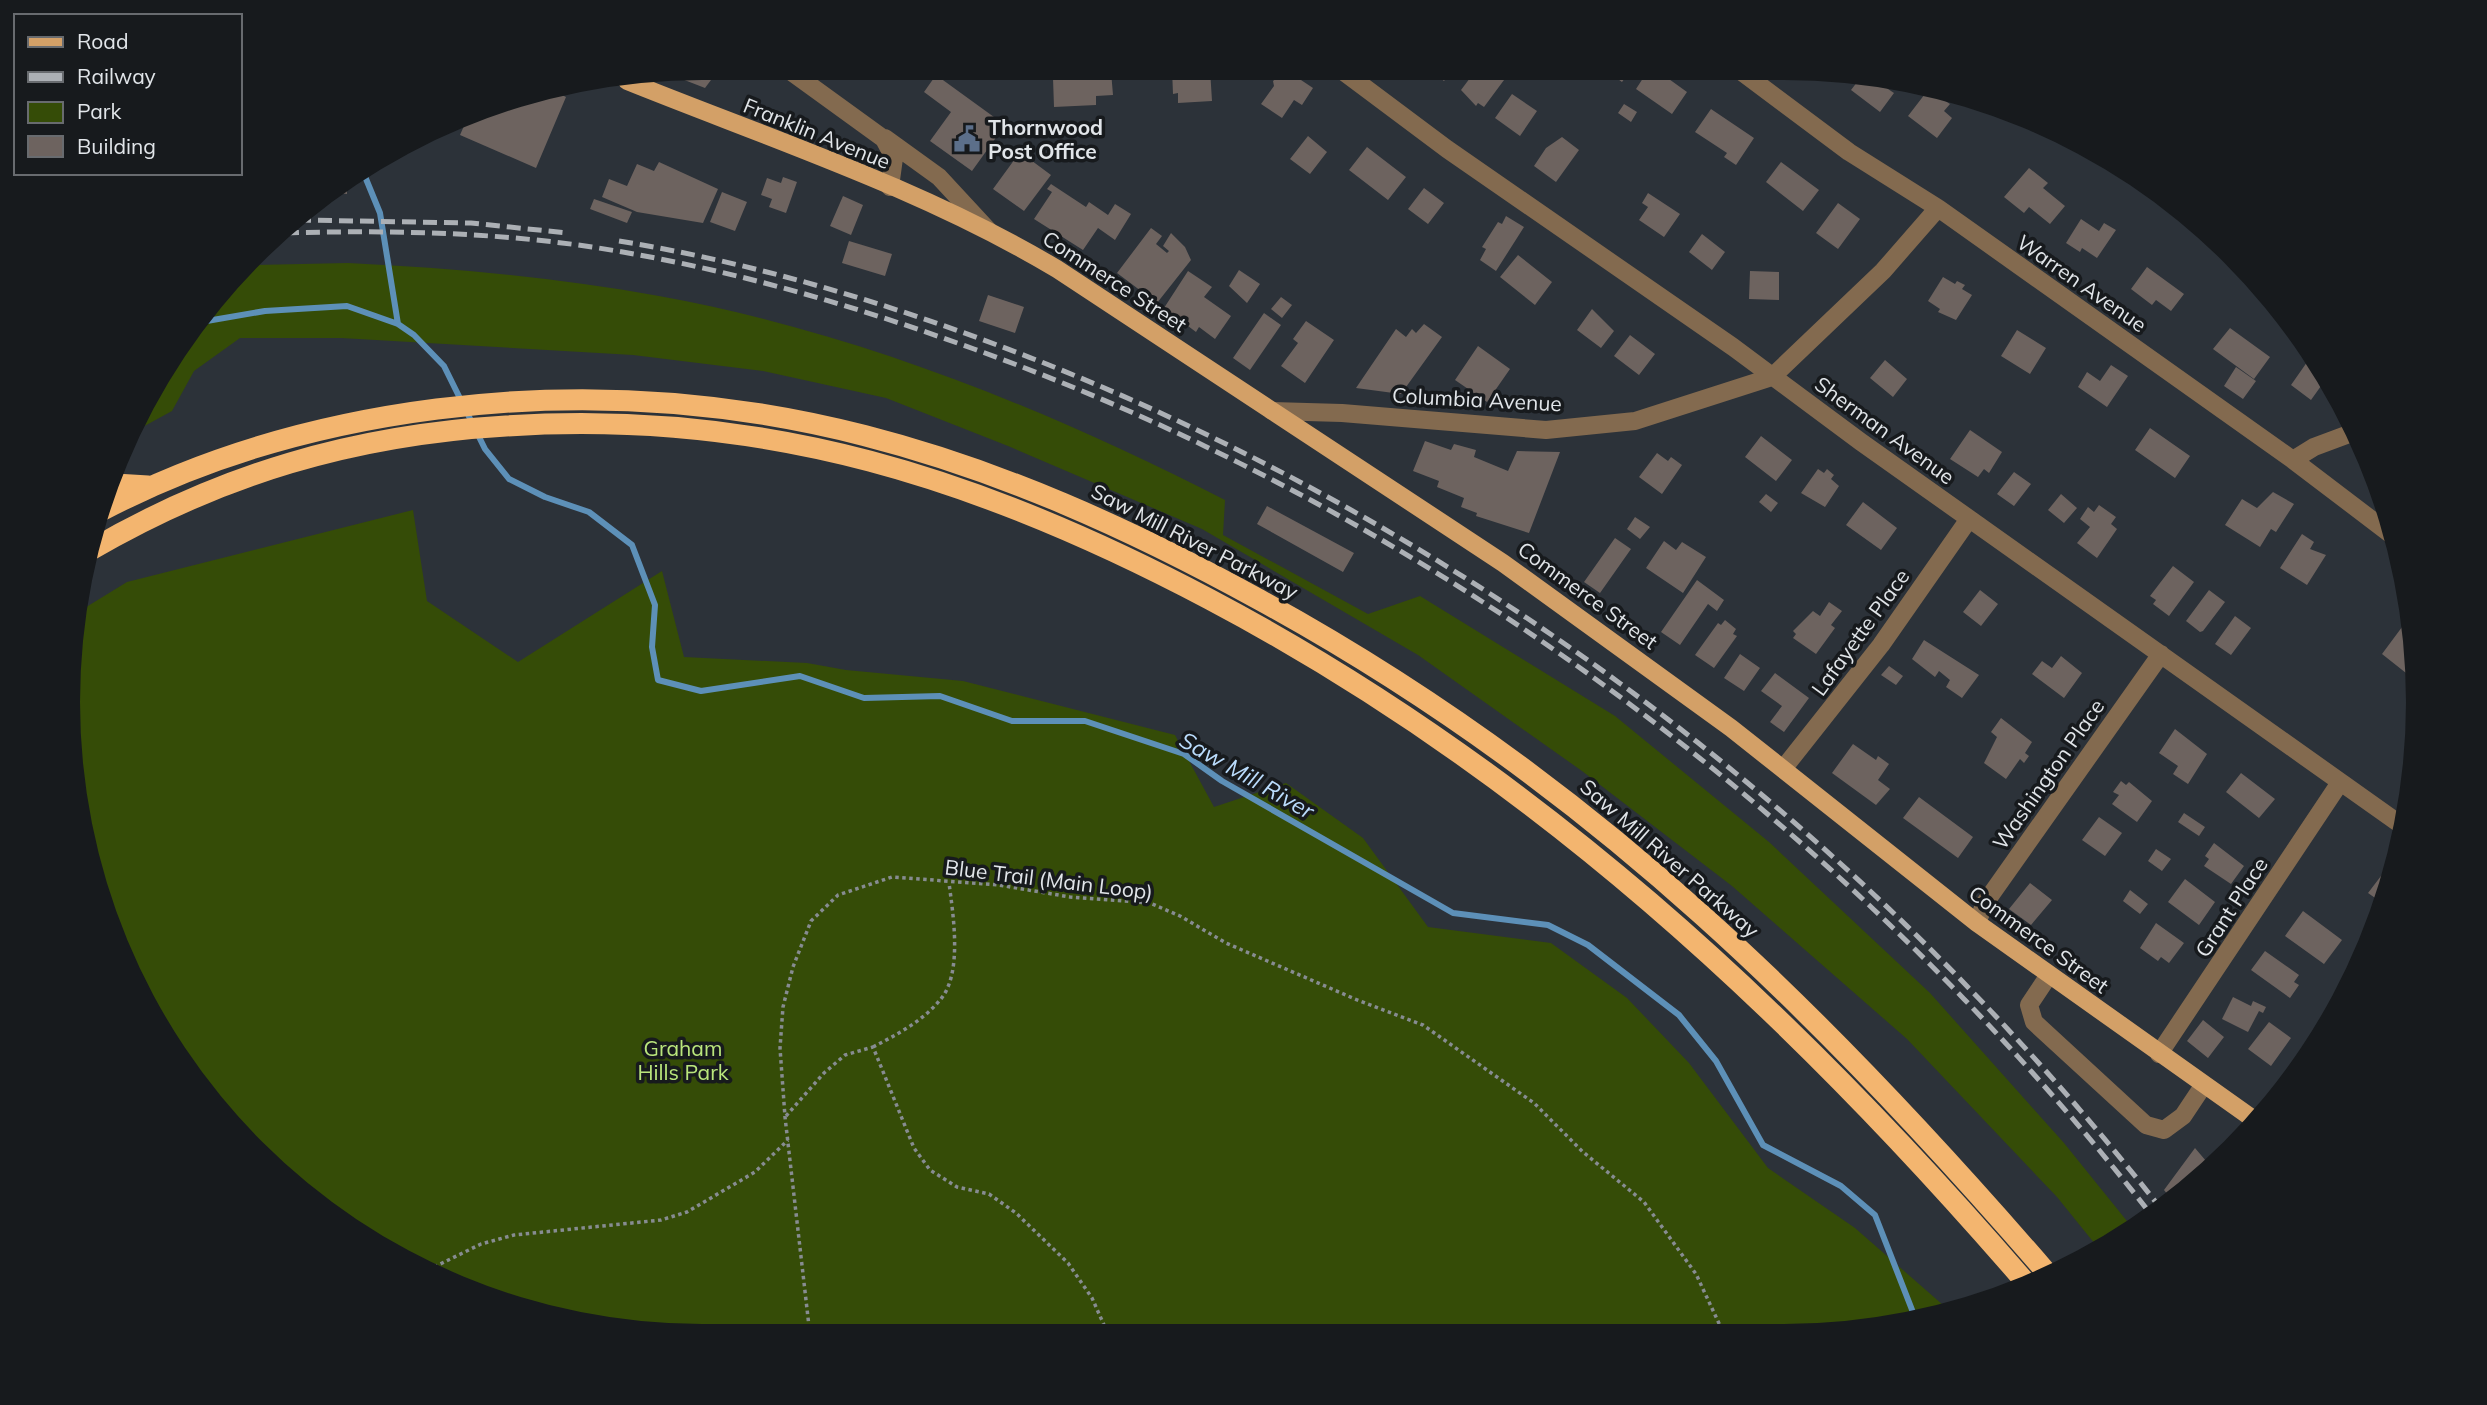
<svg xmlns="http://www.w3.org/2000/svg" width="2487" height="1405" font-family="Mulish,sans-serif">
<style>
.green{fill:#354c07}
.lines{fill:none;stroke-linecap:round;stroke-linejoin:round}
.stream{stroke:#5d90b8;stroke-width:6}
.building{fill:#6d635f}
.path{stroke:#878c91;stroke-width:3.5;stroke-dasharray:3.5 3.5;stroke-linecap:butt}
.minor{stroke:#836a4f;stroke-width:18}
.major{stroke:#d3a067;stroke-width:18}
.highway{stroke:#f3b56f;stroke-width:21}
.rail{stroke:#acb0b5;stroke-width:5;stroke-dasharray:14 7;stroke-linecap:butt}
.labels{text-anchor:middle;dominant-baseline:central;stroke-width:7;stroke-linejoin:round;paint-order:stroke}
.poi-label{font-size:21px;font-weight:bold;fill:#e1e5e9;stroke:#171a1d;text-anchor:start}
.street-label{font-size:21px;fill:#e1e5e9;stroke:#171a1d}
.park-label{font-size:21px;fill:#bae67c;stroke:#171a1d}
.water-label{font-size:23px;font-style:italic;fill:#badcfc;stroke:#171a1d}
</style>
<rect width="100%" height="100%" fill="#2c3239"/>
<!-- green -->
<path class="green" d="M348,263c104,5 208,14 311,33 198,36 388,113 566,204l-2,35 145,79 52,-18 195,120 154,126 161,151 134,150 71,88 -36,18 -42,-52 -150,-158 -175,-153 -150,-115 -164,-116 -216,-126 -194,-83 -122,-48 -123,-27 -130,-16 -292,-17h-101l-46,33 -22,40 -33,18 36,-79 80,-85z
M413,510l14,91 91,61 144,-91 22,86 123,6 39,7 117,11 212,54 39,72 72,-24 77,55 65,89 123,16 76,55 62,65 79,105 87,60 96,84 -84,19 -1206,4 -123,-20 -153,-63 -160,-132 -109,-175 -46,-201 13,-135 44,-27z"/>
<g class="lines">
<!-- stream -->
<path class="stream" d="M364,174l16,39 18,111
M201,322l64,-11 82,-5 51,18 16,11 30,31 41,83 24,30 36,18 44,15 43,33 23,60 -3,42 6,33 43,11 99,-15 64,22 76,-2 72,25h73l99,33 38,27 231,132 95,12 40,20 91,70 37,46 47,84 78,41 34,29 41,105"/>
</g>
<!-- building -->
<path class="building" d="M702,68h18l-15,20 -36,-14z
M1172,69h38l2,32 -34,2v-10l-5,1z
M1427,69h34l-2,4 -7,-2 -8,10 -8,-6 -4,4 -9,-6z
M1489,69h8l10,7 -23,31 -6,-4 -2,3 -15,-16 15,-20 8,6z
M1604,69h27l-9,13z
M1649,69h6l32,23 -15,22 -36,-25z
M1286,70l27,18 -11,17 -8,-5 -12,18 -21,-14 13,-18 -1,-5z
M1111,71l2,24 -17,1v9l-42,2 -1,-29 40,-2v-4z
M936,75l69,50 -33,46 -42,-30 21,-29 -27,-20z
M1861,77l24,4 -3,4 12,8 -14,19 -29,-22z
M1928,90l22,14 -6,7 8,7 -15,20 -29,-22z
M556,92l10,5 -30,71 -76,-33 7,-16 32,-17z
M1512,94l25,17 -17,25 -25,-18z
M1624,104l13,8 -6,10 -13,-9z
M1711,109l43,29 -18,27 -12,-8 3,-4 -32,-21z
M1308,136l19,16 -17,22 -20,-15z
M1562,137l17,13 -23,32 -22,-16 12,-18z
M1367,147l39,30 -18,23 -39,-30z
M1020,152l31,23 -27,36 -31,-22z
M659,162l59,27 -15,34 -66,-11 -35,-15 7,-18 18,7 10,-22 17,7z
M1781,162l38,28 -16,21 -37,-29z
M2029,168l19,15 -5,5 22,18 -15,18 -21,-17 -5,6 -20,-16z
M783,177l14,5 -11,31 -17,-6 3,-8 -11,-4 6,-17 14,5z
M2141,181l17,13 -2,2 -17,-13z
M1051,184l35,23 3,-5 19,13 7,-11 16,10 -16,26 -17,-12 -15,22 -49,-31 18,-27 -5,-3z
M341,186l6,1v7l-17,-2z
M1424,188l20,15 -16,21 -20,-15z
M722,192l25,10 -12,29 -25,-9z
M1648,193l32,21 -16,23 -25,-17 9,-13 -6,-4z
M843,196l20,9 -12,30 -21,-9z
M594,199l38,13 -5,11 -37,-14z
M1838,203l22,16 -22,30 -22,-16z
M1506,216l18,11 -28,44 -16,-11 6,-11 -4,-2 16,-25 4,2z
M2081,219l18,12 5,-8 12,7 -19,28 -15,-10 -2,4 -14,-9z
M2194,219l9,7 9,12 -22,-13z
M1151,228l11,8 -6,8 11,9 2,-2 -6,-5 8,-13 14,14 6,13 -34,43 -40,-30z
M1702,234l23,18 -13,18 -23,-18z
M849,241l43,13 -7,22 -43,-13z
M1518,255l34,27 -17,23 -35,-28z
M2147,267l37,27 -13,17 -15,-11 -4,5 -21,-16z
M1239,270l21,14 -13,19 -18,-17z
M1188,271l24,16 -8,10 27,19 -16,23 -16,-12 -3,5 -32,-24z
M1750,271l29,1v28l-30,-1z
M1943,277l12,7 2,-3 8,4 -3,4 10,6 -16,25 -18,-8 2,-3 -12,-8z
M988,295l36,12 -9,26 -36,-12z
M1281,297l11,8 -10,13 -11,-9z
M1592,309l22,22 -13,17 -24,-18z
M1264,313l17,12 -31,45 -17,-12z
M1306,321l28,19 -29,43 -24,-17 17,-23 -5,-4z
M1424,324l18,13 -41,57 -45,-6 40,-59 10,8 6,-8 4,4z
M2230,328l40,29 -16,22 -41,-30z
M2017,330l29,18 -16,26 -29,-18z
M1630,335l25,19 -16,21 -25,-19z
M1478,346l32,23 -23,33 -32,-22z
M2312,355l14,24 -15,21 -20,-15z
M1885,360l22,19 -14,18 -23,-19z
M2111,365l17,11 -21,31 -29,-20 9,-15 13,9z
M2236,367l20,14 -13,18 -19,-13z
M2150,428l40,28 -15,22 -40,-28z
M1970,430l32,22 -13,21 -5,-4 -6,8 -28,-18z
M1761,436l31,24 -16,21 -31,-24z
M1425,441l26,9 3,-6 22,6 -2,7 34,14 9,-20 43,1 -31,81 -53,-17 1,-3 -16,-6 3,-9 -27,-11 2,-6 -26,-10z
M1657,453l11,8 3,-4 11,8 -20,29 -23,-17z
M1818,469l6,4 3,-4 7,6 -3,4 8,7 -14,21 -24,-14z
M2014,472l17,12 -17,22 -17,-12z
M2273,492l21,12 -18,28 -5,-3 -11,18 -35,-22 17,-26 15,9z
M1766,494l12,9 -7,9 -12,-10z
M2061,494l16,14 -13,15 -16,-13z
M1863,502l34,26 -16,22 -35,-25z
M2099,505l17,12 -5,7 6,5 -20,29 -20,-15 13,-16 -10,-8 8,-12 6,5z
M1267,506l87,47 -11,19 -86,-48z
M1635,517l15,10 -10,12 -13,-10z
M2302,534l12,8 -4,7 16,6 -19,30 -27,-17z
M1615,538l16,11 -31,44 -16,-11z
M1664,541l12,9 6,-8 24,15 -23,36 -37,-25z
M2173,566l21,16 -25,34 -16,-12 3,-4 -6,-4z
M1697,580l27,20 -7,11 -9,-7 -28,41 -19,-13z
M1980,590l18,14 -17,22 -18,-14z
M2209,590l16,12 -22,29 -3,1 -14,-11z
M1829,602l13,9 -11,14 4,3 -19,26 -23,-16 3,-4 -3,-3 20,-20 7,5z
M2235,616l16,12 -20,27 -16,-11z
M1725,620l11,9 -3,5 4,2 -23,32 -19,-13 23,-32 3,2z
M2405,623l7,5 5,49 -9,-7 -2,3 -24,-19z
M1924,640l55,35 -17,23 -16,-11 4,-7 -11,-9 -4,6 -23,-18z
M1740,654l20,14 -16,23 -20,-13z
M2061,656l21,17 -18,25 -32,-24 10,-13 10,7z
M1889,666l14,10 -7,9 -15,-10z
M1775,673l34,25 -25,34 -14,-10 12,-16 -21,-15z
M2001,718l31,24 -7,11 4,3 -5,7 -4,-4 -14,20 -22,-16 13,-26 -6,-5z
M2175,729l32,25 -19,30 -15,-10 5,-8 -19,-13z
M1853,744l23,16 2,-4 11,8 -11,16 12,9 -14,16 -44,-32z
M2241,773l34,26 -16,19 -33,-26z
M2121,781l5,4 3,-3 23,19 -15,21 -25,-18 7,-9 -6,-3z
M1919,797l54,40 -15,21 -55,-40z
M2184,813l21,14 -6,9 -21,-14z
M2099,817l23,16 -17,23 -23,-16z
M2214,843l30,23 -13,18 -27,-18 5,-7 -4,-3z
M2156,849l15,10 -9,12 -14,-10z
M2397,855l-12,52 -3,5 -8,-6 4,-6 -10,-7z
M2185,879l30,23 -16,23 -31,-23z
M2030,883l22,17 -21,25 -22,-16z
M2130,890l18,14 -8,10 -17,-13z
M2303,911l39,29 -18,24 -39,-28z
M2156,923l28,20 -15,20 -8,-6 -3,4 -18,-13z
M2265,951l34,24 -5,7 5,3 -9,13 -39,-28z
M2233,997l18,9 2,-5 13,6 -3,6 -4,-2 -11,21 -26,-13z
M2203,1020l21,17 -16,21 -21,-17z
M2269,1022l22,16 -20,28 -23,-17z
M2195,1148l17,20 -35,29 -4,-6 -5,4 -4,-5z"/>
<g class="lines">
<!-- path -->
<path class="path" d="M873,1047c23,-12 50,-26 67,-47 23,-26 13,-86 9,-117
M786,1116l38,-43 21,-18 28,-8 41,101 16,22 27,17 32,7 27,19 52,50 24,35 16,36
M428,1270l53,-26 33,-9 147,-15 26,-8 68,-40 33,-32
M810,1335l-25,-218 -5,-69 3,-41 10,-40 18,-46 27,-26 54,-18 107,8 71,12 80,6 30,13 46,27 129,56 68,26 111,78 49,49 61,50 52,72 27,58"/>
<!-- minor -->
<path class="minor" d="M786,68l98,71 10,19 -4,29
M1340,69l107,80 286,198 128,95 543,385
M1738,69l111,83 89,56 355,252 104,79
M885,138l54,39 50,54
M1272,411l70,2 204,17 89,-9 137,-44 111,-106 55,-63
M2293,460l21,-13 43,-16
M1783,769l98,-124 88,-126
M1977,923l8,-20 176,-249
M2049,975l-20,30 5,17 112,103 18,5 19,-14 20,-30
M2159,1054l180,-270"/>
<!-- major -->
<path class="major" d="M627,81c144,58 296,108 430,188l446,294 228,165 246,195 279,198"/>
<!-- highway -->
<path class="highway" d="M115,484l33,2
M103,510c105,-55 217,-86 334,-101 305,-39 560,46 823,191 159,87 308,194 442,315 124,111 238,234 346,359
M89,551c132,-77 265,-116 417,-125 260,-17 476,53 703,173 322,170 582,411 818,685"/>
<!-- rail -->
<path class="rail" d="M297,220l174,3 96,10
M285,233c102,-3 206,-1 307,14 131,20 258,57 382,102 465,168 875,478 1179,868
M619,241c148,24 291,69 430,124 440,177 821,472 1113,845"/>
</g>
<!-- icons -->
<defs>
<g id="civic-bare" transform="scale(2.1)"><path d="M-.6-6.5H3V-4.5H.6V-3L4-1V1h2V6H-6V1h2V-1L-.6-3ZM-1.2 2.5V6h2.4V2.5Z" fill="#5c6f8a" stroke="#171a1d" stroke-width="2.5" paint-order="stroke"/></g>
</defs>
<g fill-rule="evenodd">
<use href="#civic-bare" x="967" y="139"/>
</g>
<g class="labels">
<!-- poi labels -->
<g class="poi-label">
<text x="988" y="127">Thornwood<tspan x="988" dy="24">Post Office</tspan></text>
</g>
<!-- street labels -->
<g class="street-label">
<text transform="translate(817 133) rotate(22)">Franklin Avenue</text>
<text transform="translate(1115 281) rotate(33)">Commerce Street</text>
<text transform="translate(2082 283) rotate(35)">Warren Avenue</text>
<text transform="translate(1477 399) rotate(3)">Columbia Avenue</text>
<text transform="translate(1885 430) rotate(36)">Sherman Avenue</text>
<text transform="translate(1195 541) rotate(27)">Saw Mill River Parkway</text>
<text transform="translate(1588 595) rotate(36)">Commerce Street</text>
<text transform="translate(1860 632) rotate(-54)">Lafayette Place</text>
<text transform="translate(2048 774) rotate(-55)">Washington Place</text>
<text transform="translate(1670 858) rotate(41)">Saw Mill River Parkway</text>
<text transform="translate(1049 879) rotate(7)">Blue Trail (Main Loop)</text>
<text transform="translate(2231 907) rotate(-57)">Grant Place</text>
<text transform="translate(2039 939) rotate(36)">Commerce Street</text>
</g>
<!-- park labels -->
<g class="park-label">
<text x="683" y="1048">Graham<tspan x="683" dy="24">Hills Park</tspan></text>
</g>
<!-- water labels -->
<g class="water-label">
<text transform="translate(1247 775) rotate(30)">Saw Mill River</text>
</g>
</g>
<!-- crop -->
<path d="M0 0H2487V1405H0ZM702 80H1784A622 622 0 0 1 2406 702V702A622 622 0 0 1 1784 1324H702A622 622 0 0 1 80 702V702A622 622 0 0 1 702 80Z" fill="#171a1d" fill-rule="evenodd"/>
<!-- legend -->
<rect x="14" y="14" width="228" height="161" fill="#171a1d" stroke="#686b6f" stroke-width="2"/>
<rect x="28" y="37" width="35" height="10" fill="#d3a067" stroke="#686b6f" stroke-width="2"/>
<text x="77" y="49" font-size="21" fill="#e1e5e9">Road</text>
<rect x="28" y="72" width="35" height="10" fill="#acb0b5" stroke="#686b6f" stroke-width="2"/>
<text x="77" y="84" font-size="21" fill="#e1e5e9">Railway</text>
<rect x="28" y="102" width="35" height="21" fill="#354c07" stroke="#686b6f" stroke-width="2"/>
<text x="77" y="119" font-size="21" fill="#e1e5e9">Park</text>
<rect x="28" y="136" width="35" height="21" fill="#6d635f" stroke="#686b6f" stroke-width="2"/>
<text x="77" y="154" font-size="21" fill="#e1e5e9">Building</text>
</svg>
